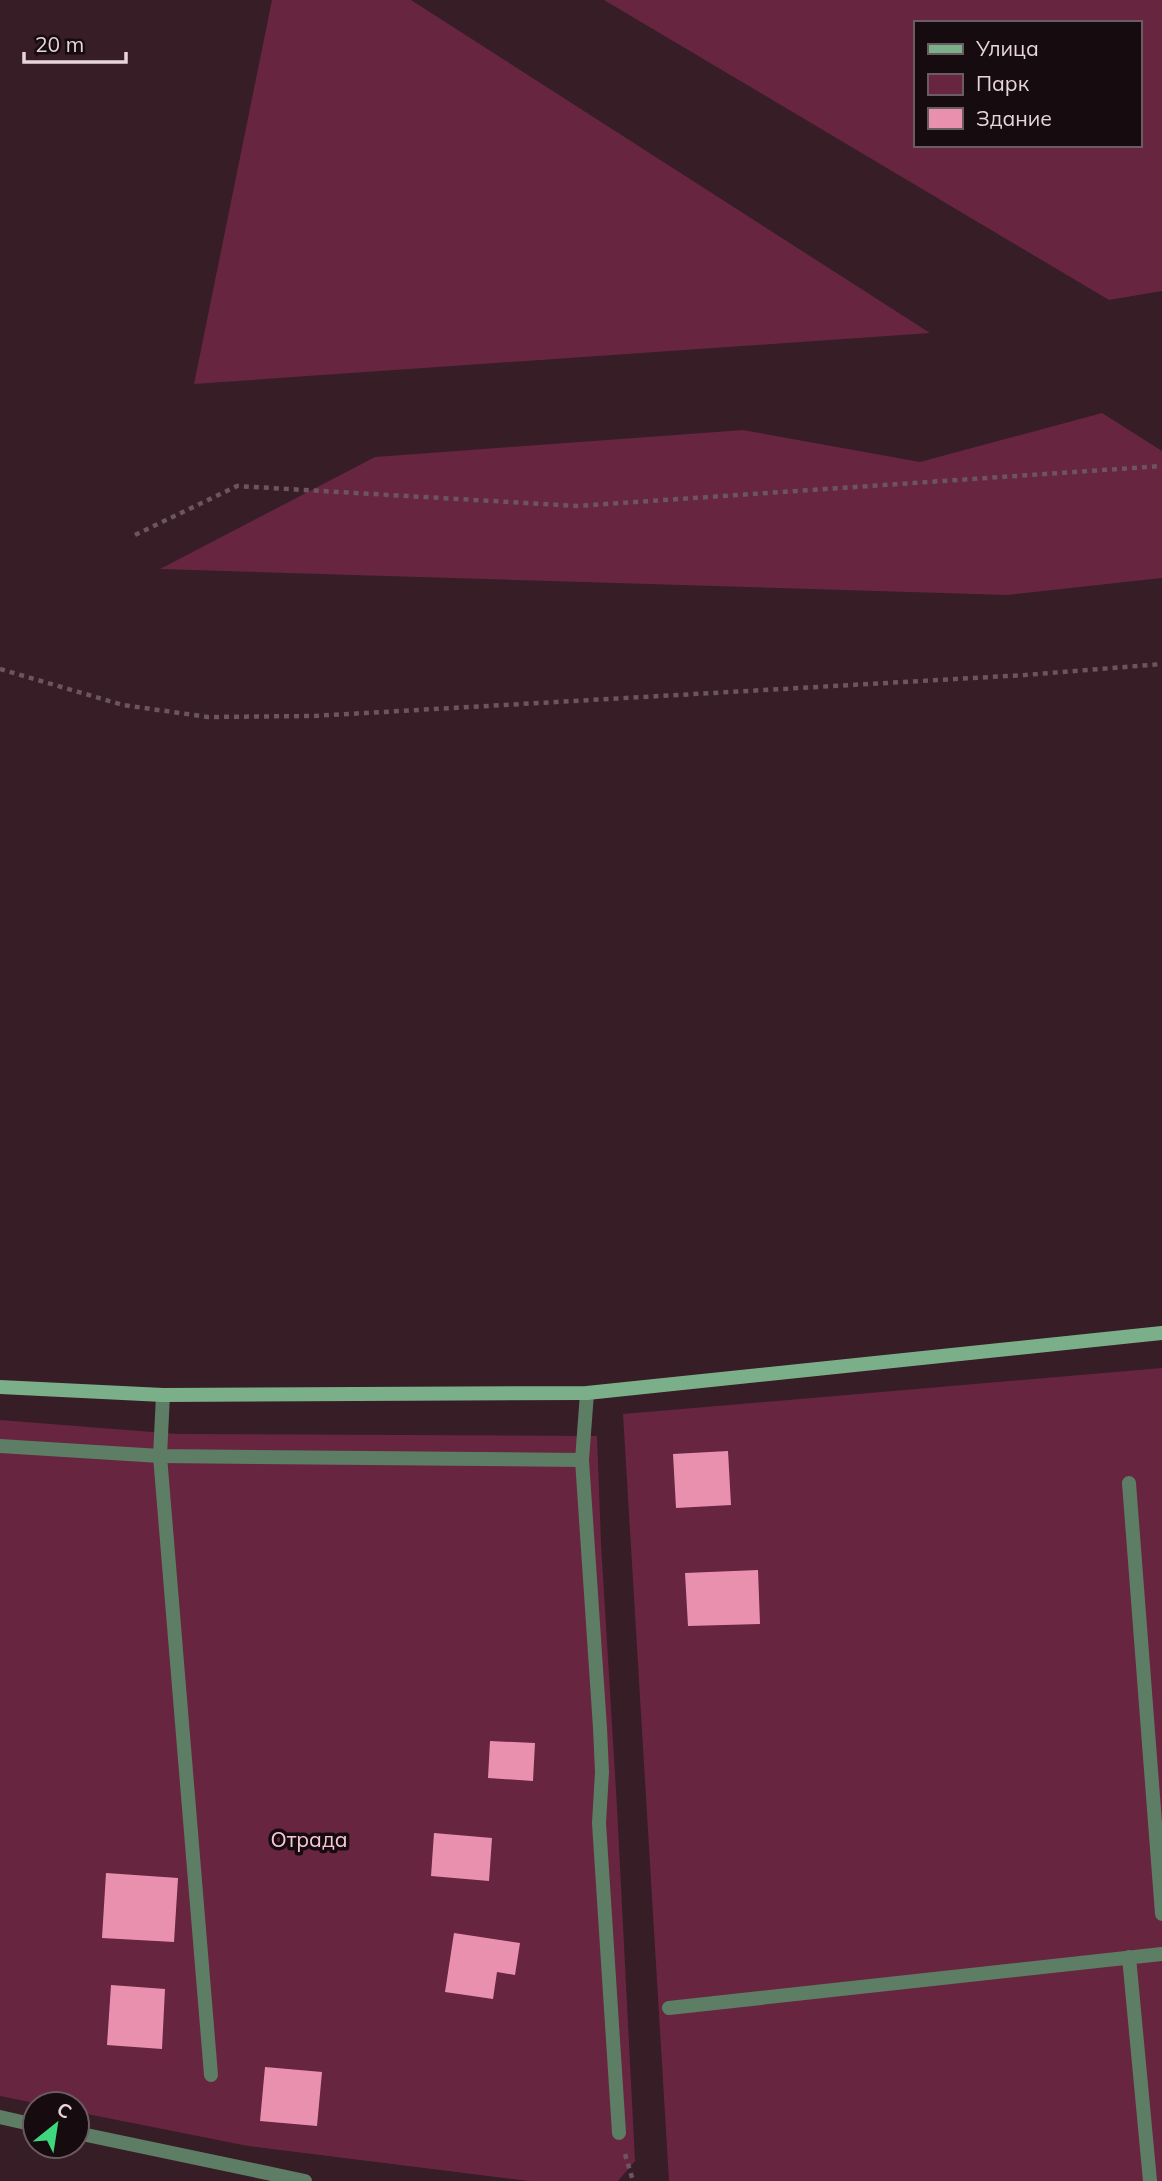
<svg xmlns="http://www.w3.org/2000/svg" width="1162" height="2181" font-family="Mulish,sans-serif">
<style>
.green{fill:#672540;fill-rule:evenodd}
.building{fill:#ea90af}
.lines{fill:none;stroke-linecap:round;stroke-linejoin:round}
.path{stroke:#6c555c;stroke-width:4.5;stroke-dasharray:5 5;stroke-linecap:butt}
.lane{stroke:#5d7d65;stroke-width:14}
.street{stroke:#5d7d65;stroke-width:14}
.secondary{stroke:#7baf89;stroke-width:14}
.labels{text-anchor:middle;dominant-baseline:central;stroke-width:7;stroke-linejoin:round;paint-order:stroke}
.park-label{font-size:21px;fill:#f9c8d7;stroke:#160b0f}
</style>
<rect width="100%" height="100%" fill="#361d26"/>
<!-- green -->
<path class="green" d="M272,0h139l519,333 -736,51z
M604,0h558v291l-53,9zM915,23h224v122h-224z
M1102,413l60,38v127l-155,17 -847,-26 215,-112 368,-27 177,32z
M1162,1368v813h-493l-46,-767z
M0,1420l178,14 419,2 4,107 16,264 18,354 -17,20h-89l-281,-35 -171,-34v-8h-37l-40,-8z"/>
<!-- building -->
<path class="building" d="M728,1451l3,54 -55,3 -3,-54z
M758,1570l2,54 -72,2 -3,-53z
M490,1741l45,2 -2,38 -45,-3z
M434,1833l58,5 -3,43 -58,-5z
M106,1873l72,5 -4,64 -72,-4z
M454,1933l66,10 -5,32 -18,-3 -4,27 -48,-7z
M111,1985l54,4 -3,60 -55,-4z
M265,2067l57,5 -5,54 -57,-5z"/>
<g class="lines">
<!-- path -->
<path class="path" d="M135,535l102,-49 340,20 585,-40
M0,669l123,36 85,12 105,-1 712,-41 137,-11
M625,2154l8,27"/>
<!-- lane -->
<path class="lane" d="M160,1456l51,619
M582,1460l18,268 2,44 -3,51 20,310
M1129,1483l33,431
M1129,1957l21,224
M669,2008l493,-54
M0,2117l35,8
M77,2133l228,48"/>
<!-- street -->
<path class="street" d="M0,1446l160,10 422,4 5,-67
M160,1456l3,-61"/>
<!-- secondary -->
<path class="secondary" d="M0,1387l163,8 424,-2 575,-60"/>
</g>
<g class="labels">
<!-- park labels -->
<g class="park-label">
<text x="309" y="1839">Отрада</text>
</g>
</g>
<!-- legend -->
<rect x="914" y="21" width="228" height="126" fill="#160b0f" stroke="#6a5c60" stroke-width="2"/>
<rect x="928" y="44" width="35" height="10" fill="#7baf89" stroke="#6a5c60" stroke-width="2"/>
<text x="976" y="56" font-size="21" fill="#e7d5da">Улица</text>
<rect x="928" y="74" width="35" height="21" fill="#672540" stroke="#6a5c60" stroke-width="2"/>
<text x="976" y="91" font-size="21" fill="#e7d5da">Парк</text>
<rect x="928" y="108" width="35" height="21" fill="#ea90af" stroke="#6a5c60" stroke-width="2"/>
<text x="976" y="126" font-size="21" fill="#e7d5da">Здание</text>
<!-- north arrow -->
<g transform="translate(56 2125) rotate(30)"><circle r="33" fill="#160b0f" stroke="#6a5c60" stroke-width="2"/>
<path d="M0-5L12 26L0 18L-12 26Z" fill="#3fd77d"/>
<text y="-10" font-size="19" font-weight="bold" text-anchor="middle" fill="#e7d5da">С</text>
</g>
<!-- scale -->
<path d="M24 52v10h102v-10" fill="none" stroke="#e7d5da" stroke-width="3.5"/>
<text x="35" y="52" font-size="21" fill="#e7d5da" stroke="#160b0f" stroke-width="5" paint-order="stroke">20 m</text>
</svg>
